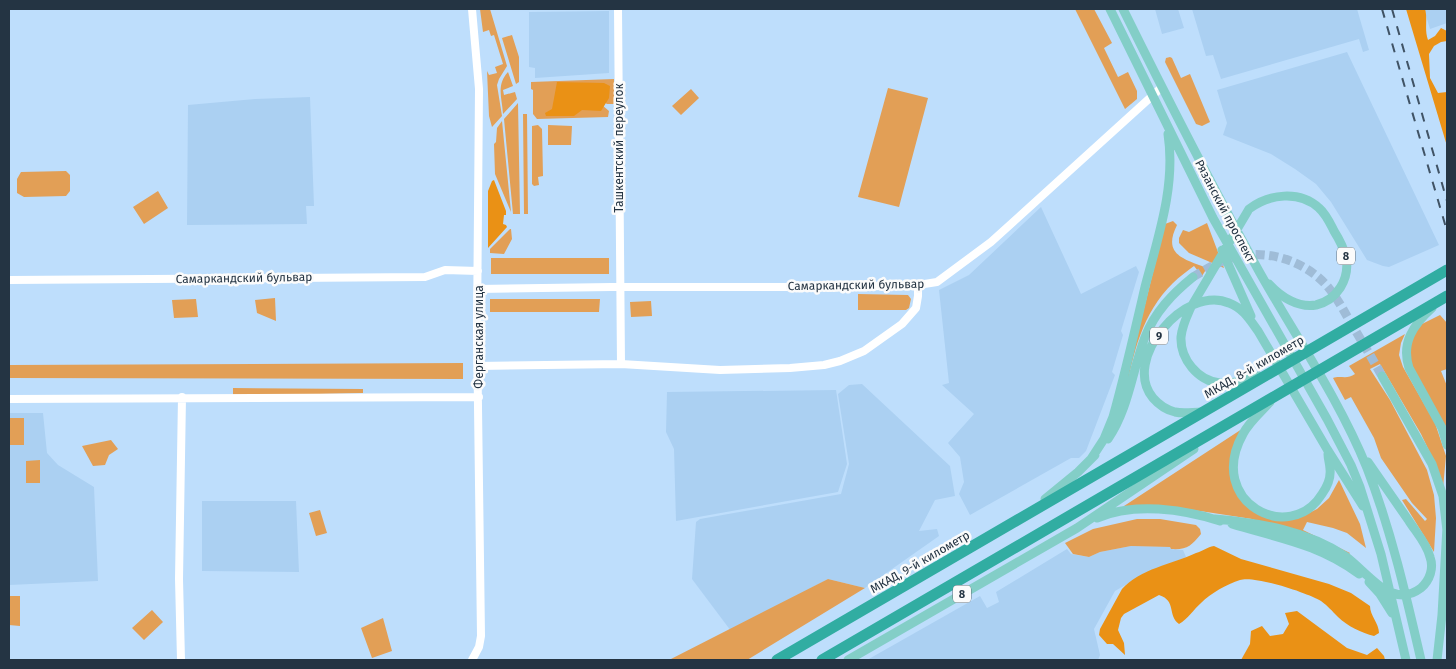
<svg xmlns="http://www.w3.org/2000/svg" width="1456" height="669" font-family="'Fira Sans',sans-serif">
<style>
.built{fill:#abd0f2}
.green{fill:#e29f56}
.forest{fill:#ea9115}
.lines{fill:none;stroke-linecap:round;stroke-linejoin:round}
.major-tunnel{stroke:#9fbcd7;stroke-width:9;stroke-dasharray:9 4.5;stroke-linecap:butt}
.minor{stroke:#fff;stroke-width:8}
.major{stroke:#83cec7;stroke-width:9}
.highway{stroke:#31ada2;stroke-width:11}
.rail{stroke:#405365;stroke-width:2;stroke-dasharray:9 9;stroke-linecap:butt}
.labels{text-anchor:middle;dominant-baseline:central;stroke-width:5;stroke-linejoin:round;paint-order:stroke}
.shield{fill:#fbfbfb;stroke:#64707a;stroke-width:1}
.shield-label{font-size:11px;font-weight:bold;fill:#243443}
.street-label{font-size:12px;fill:#243443;stroke:#fbfbfb}
</style>
<rect width="100%" height="100%" fill="#bedefc"/>
<!-- built -->
<path class="built" d="M1155,9h23l6,19 -22,6z
M1192,9h165l12,41 -6,2 -4,-13 -138,40 -8,-24 -7,1z
M1424,9h23v14l-17,6z
M609,11v62l-74,5v-10l-6,-1v-55z
M1347,52l92,193 -50,22 -6,-1 -16,-6 -36,-58 -15,-18 -21,-15 -24,-15 -48,-19 4,-12 -10,-33z
M310,97l4,109h-8l1,18 -120,1 1,-120 67,-6z
M1041,207l40,87 55,-28 3,6 -18,59 2,4 -11,37 3,3 -29,76 -7,7h-8l-101,57 -11,-21 5,-12 -4,-25 -12,-14 26,-29 -32,-29 7,-2 -10,-93 30,-15z
M862,384l88,82 5,30 -20,4 -16,31 18,-2 2,7 -74,52 -37,-9 -97,52 -39,-52 4,-57 4,-3 141,-25 8,-30 -11,-70 11,-9z
M836,390l11,74 -9,28 -162,29 -2,-72 -8,-17 1,-40z
M9,413h34l4,40 11,12 36,22 4,94 -89,4z
M202,501h94l3,71 -97,-1z
M1131,546l39,1 1,2 12,1 3,7 -45,19 -26,15 -21,38 6,26 -2,5h-231l113,-64 7,12 12,-6 -3,-10 71,-43 4,5 18,3 11,-5z"/>
<!-- green -->
<path class="green" d="M480,9h10l17,57 -8,13 -2,6 5,31 -10,11 -3,-11 -2,-45 2,4 8,-2 -2,-6 8,-3 -9,-29 -3,1 -2,-6 -6,2z
M1075,9h19l18,34 -8,5 14,29 10,-5 9,19v8l-12,10z
M512,35l7,22v25l-3,2 -14,-46z
M1170,57l2,1 9,20 9,-4 20,48 -8,4 -6,-2 -31,-62 1,-4z
M508,72l5,14 -10,4 1,5 11,-3 2,7 -14,15c-1,-16 -7,-29 5,-42z
M614,79v25h-7l-9,-6 4,7 7,6 -1,6 -71,2 -4,-5v-24l-2,-1v-7z
M888,88l40,10 -29,109 -41,-10z
M691,89l8,9 -18,17 -9,-9z
M518,103l2,111h-7l-9,-95z
M523,114h4l1,100h-4z
M502,121l9,91 -16,-38 -1,-30 2,-2 1,-14z
M538,125l4,4 1,47 -5,1 1,8 -5,1 -2,-2v-58z
M548,125l24,1 -1,19h-23z
M66,171l4,4v16l-4,5 -42,1 -7,-4v-14l4,-7z
M158,191l10,17 -24,16 -11,-17z
M1173,221l4,4c-15,30 7,34 30,43l-5,8 -8,-10c-7,5 -15,11 -21,17 -31,30 -40,71 -48,112l-1,-6 41,-165z
M1207,223l17,45 -35,-15 -10,-10v-5l4,-8 6,2z
M510,229h1l1,10 -8,15 -14,-1v-4z
M491,258h118v16h-118z
M858,294l50,1 3,4 -2,9 -3,2h-48z
M275,298l1,23 -19,-8 -2,-13z
M196,299l2,18 -24,1 -2,-18z
M490,299h110l-1,13h-109z
M651,301l1,15 -21,1 -1,-15z
M1440,315l7,8v46l-6,2 6,15v53l-39,-81 6,-26 8,-8z
M1405,334l-4,9 -2,12 4,12 32,56 11,33 -3,32 -8,-25 -14,-29 -41,-70 -10,5 20,31 37,70 7,25 2,23 -2,34 -32,-52 4,-1 19,22 2,-2 -15,-16 -31,-45 -7,-20 -23,-41 -6,3 -12,-22c7,-3 14,2 22,-4l-6,-8z
M463,363v16l-454,-1v-13z
M233,388l130,1v4l-130,3z
M9,418h15v27h-15z
M1242,429l-11,41 5,21 14,17 51,9 16,-8 12,-11 10,-18 21,44 6,24 -19,-15 -14,-5 -26,-6 -4,8 47,23 -1,1 -97,-35 -52,-8 -76,-5z
M111,440l7,9 -9,6 -4,10 -12,1 -11,-20z
M40,460v23h-14v-22z
M320,510l7,23 -11,3 -7,-23z
M1137,519h23l36,6 4,4 1,5c-10,12 -14,16 -30,15l-1,-2 -39,-1 -31,6 -11,5 -16,-3 -8,-11 28,-14z
M828,579l37,9 -118,72h-78z
M9,596h11v30l-11,-1z
M152,610l11,12 -19,18 -12,-12z
M383,618l9,33 -20,7 -11,-30z"/>
<!-- forest -->
<path class="forest" d="M1406,9h19c3,10 -1,20 3,31l7,-4 6,-8 6,3v10l-6,1 -7,4 -5,8 1,24 8,15 9,-1v54z
M557,82l47,1 6,3 -1,12 -8,13 -19,-1 -8,6h-28l-1,-3 7,-4z
M494,180l12,31v4h-2l-1,9 3,1 1,2 -19,21v-57l4,-10z
M1214,546l27,13 88,25 22,9 19,13c0,10 9,17 9,27l-5,3c-12,-3 -27,-10 -36,-19 -6,-6 -10,-11 -17,-16 -13,-8 -67,-26 -81,-21 -13,4 -29,13 -39,23 -8,7 -13,16 -22,21 -12,-9 -2,-23 -20,-29l-35,19 -3,4 -3,12 6,13 1,12 -12,-11h-6l-8,-9 1,-6 22,-40c18,-20 50,-25 74,-36 7,-2 11,-6 18,-7z
M1297,611l50,37 20,7 10,-7 7,8 1,4h-144l9,-16 1,-13 11,-5 8,10 13,-2 6,-10 -4,-11z"/>
<g class="lines">
<!-- major-tunnel -->
<path class="major-tunnel" d="M1193,277c10,-6 20,-12 30,-16 36,-15 80,-3 105,26 9,11 16,24 23,36 10,17 21,35 31,53"/>
<!-- minor -->
<path class="minor" d="M472,9l7,80 -2,241 4,306 -2,11 -7,13
M618,9l3,355
M9,280l416,-3 20,-7 33,1
M478,289l133,-2h237l70,-2 19,-3 54,-40 171,-155
M478,366l143,-2 99,6 70,-2 34,-3 16,-4 24,-10 38,-27 14,-16 2,-12v-11
M9,399l470,-2
M181,660l-2,-81 3,-182"/>
<!-- major -->
<path class="major" d="M1110,9l103,209 114,201 24,46 9,22 21,67 25,106
M1123,9c44,89 89,177 137,264 36,64 79,126 107,195 24,62 39,127 54,192
M1222,250l29,66
M1432,308c-19,17 -31,35 -23,60l33,60 5,17
M1259,376c-12,4 -27,8 -39,7 -22,-2 -40,-24 -39,-46 1,-11 6,-21 10,-30l58,-98c20,-15 50,-19 70,-1 7,6 11,15 15,23 5,8 10,17 12,27 4,21 -9,42 -30,47 -18,3 -35,-8 -47,-21
M1382,376l50,88 11,32 4,35
M1270,402c-9,10 -21,20 -27,32 -38,68 47,112 79,60 5,-7 9,-16 8,-25 0,-5 -2,-10 -2,-15
M1202,412c-9,0 -18,2 -27,0 -8,-2 -16,-7 -22,-14 -32,-38 32,-114 76,-95 14,5 21,17 29,28l69,118 36,57
M1108,439c21,-31 24,-68 37,-102 10,-25 27,-43 48,-60
M1091,459l13,-20 9,-22c12,-43 22,-87 32,-130 13,-50 31,-101 23,-153
M1045,499l33,-27 17,-17
M1097,518c37,-16 86,-9 123,3
M1215,519c46,4 92,12 130,37 14,10 33,33 48,37 10,4 20,1 28,-5 9,-8 13,-20 9,-31 -3,-13 -14,-25 -21,-36 -14,-20 -27,-39 -41,-59
M1232,524c46,14 87,20 127,50
M1369,582l11,12 12,19
M848,660l229,-132 117,-79
M1437,660l5,-45 5,-88"/>
<!-- highway -->
<path class="highway" d="M777,660l670,-390
M822,660l625,-364"/>
<!-- rail -->
<path class="rail" d="M1382,9l65,222
M1392,9l55,192"/>
</g>
<g class="labels">
<!-- shield labels -->
<g class="shield">
<rect x="1337" y="247.5" width="18" height="17" rx="4"/>
<rect x="1150" y="327.5" width="18" height="17" rx="4"/>
<rect x="953" y="585.5" width="18" height="17" rx="4"/>
</g>
<g class="shield-label">
<text x="1346" y="256">8</text>
<text x="1159" y="336">9</text>
<text x="962" y="594">8</text>
</g>
<!-- street labels -->
<g class="street-label">
<text transform="translate(619 148) rotate(-90)">Ташкентский переулок</text>
<text transform="translate(1225 211) rotate(62)">Рязанский проспект</text>
<text transform="translate(244 278) rotate(-1)">Самаркандский бульвар</text>
<text transform="translate(856 285) rotate(-1)">Самаркандский бульвар</text>
<text transform="translate(479 337) rotate(-90)">Ферганская улица</text>
<text transform="translate(1254 367) rotate(-30)">МКАД, 8-й километр</text>
<text transform="translate(920 562) rotate(-30)">МКАД, 9-й километр</text>
</g>
</g>
<!-- border -->
<rect width="1456" height="669" fill="none" stroke="#243443" stroke-width="20"/>
</svg>
